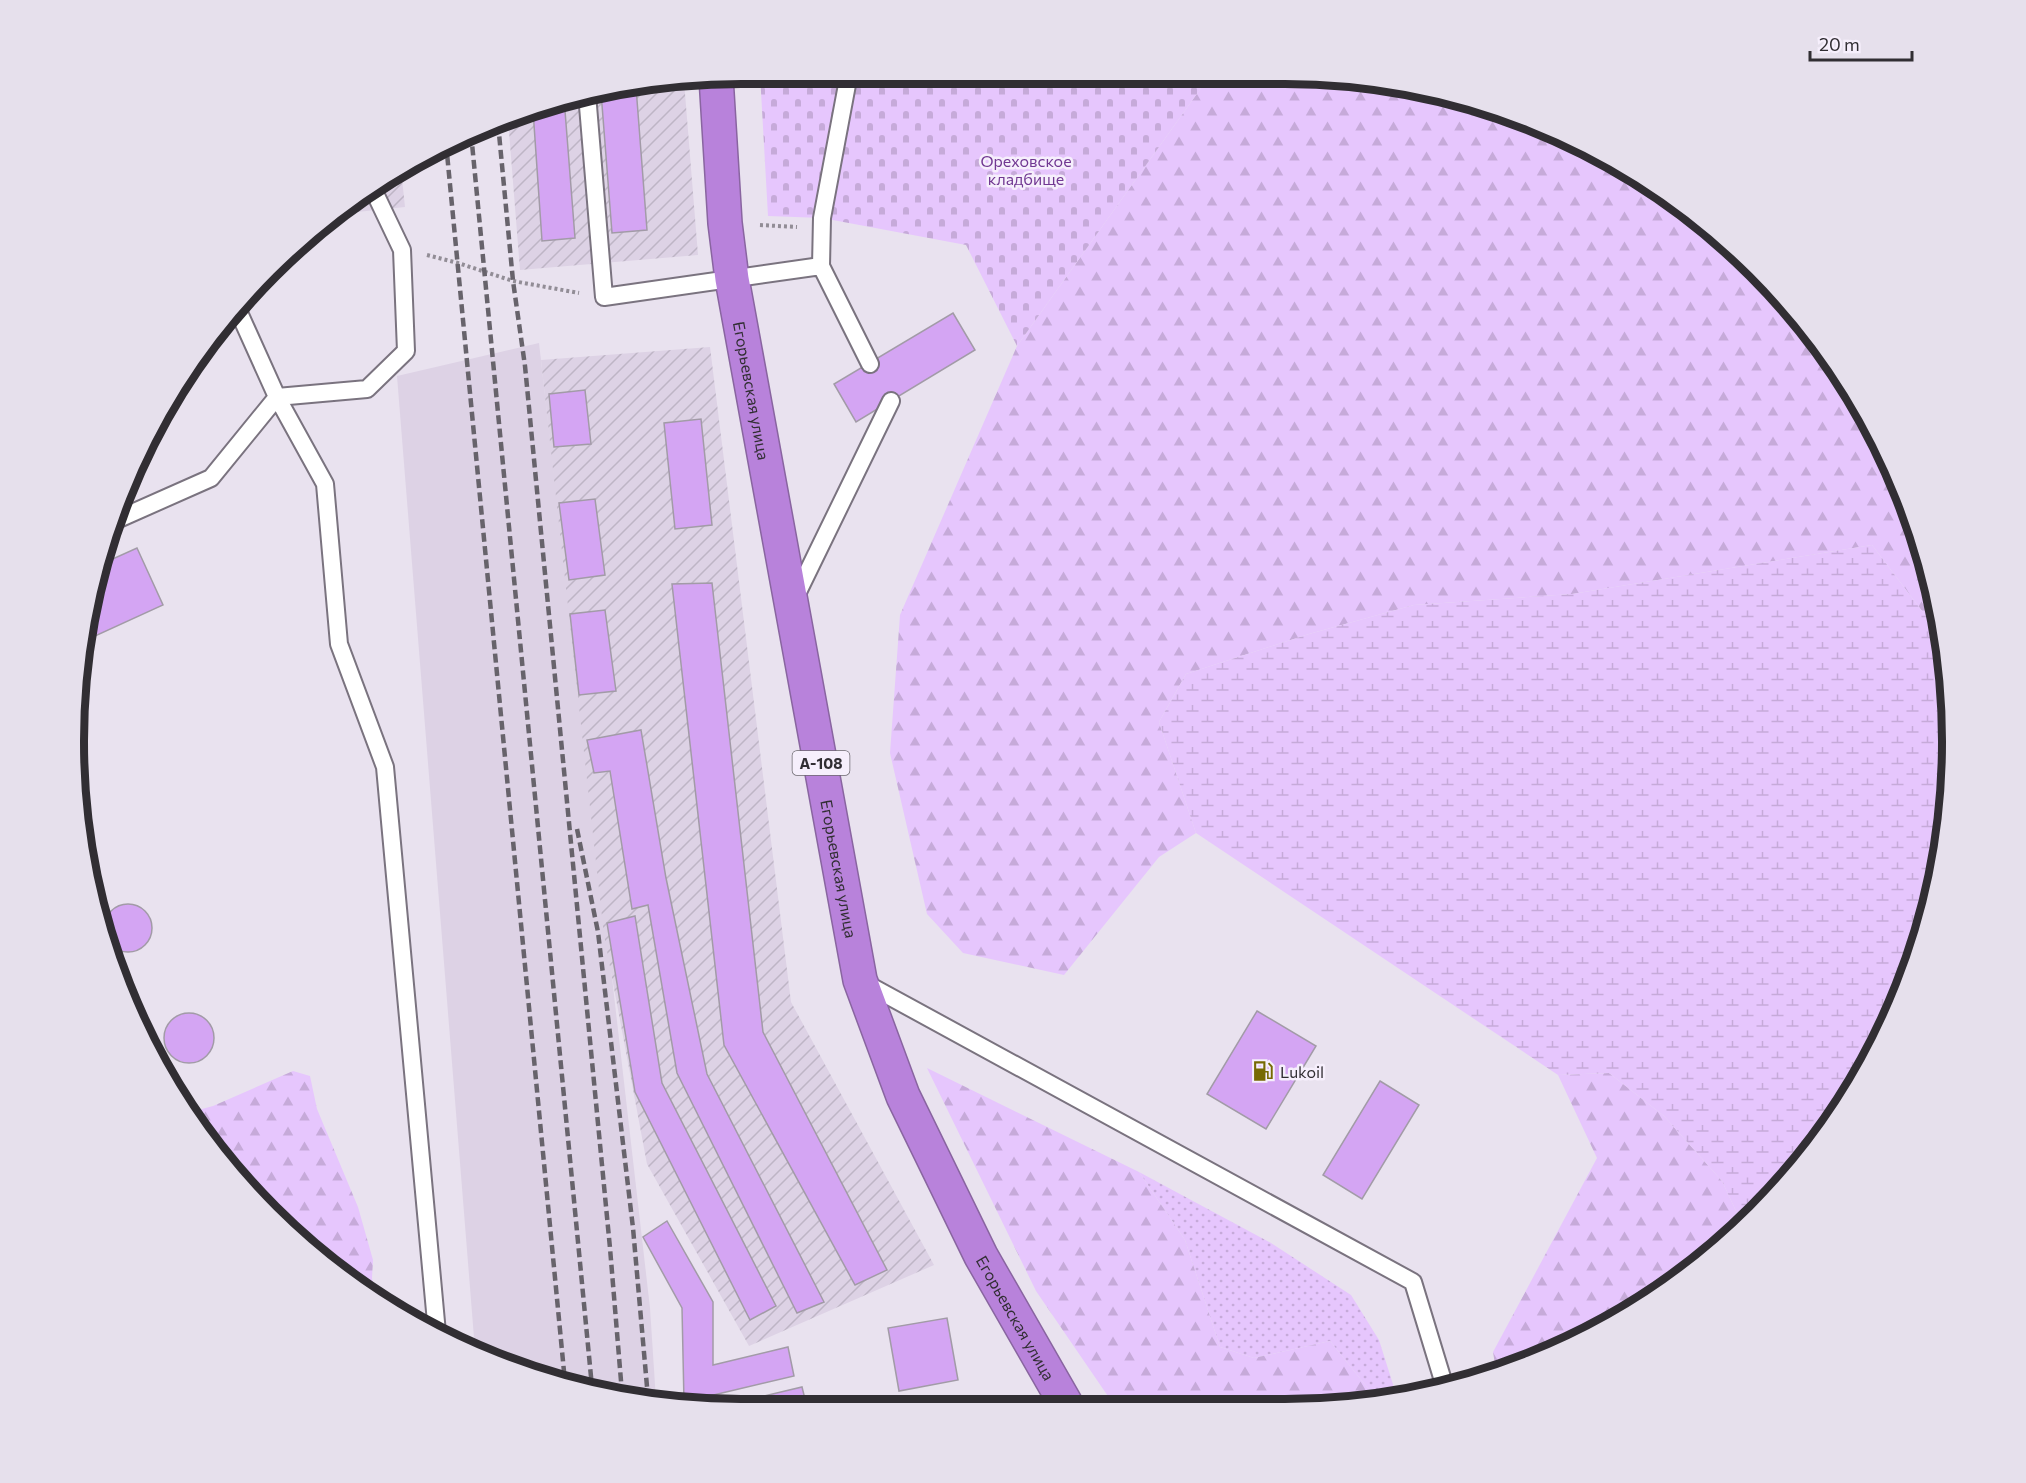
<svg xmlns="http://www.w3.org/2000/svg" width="2026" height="1483" font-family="Commissioner,sans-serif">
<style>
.built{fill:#ddd2e5}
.industrial{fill:url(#industrial-furrows)}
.grass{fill:url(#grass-dots)}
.forest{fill:url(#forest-firs)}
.wetland{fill:url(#wetland-marsh)}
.cemetery{fill:url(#cemetery-stones)}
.building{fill:#d4a5f3;stroke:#a29ba7;stroke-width:1.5}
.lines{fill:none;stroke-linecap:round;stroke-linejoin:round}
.lane-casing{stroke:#7a737f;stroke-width:20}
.highway-casing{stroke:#8965a0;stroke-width:36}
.path{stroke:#928d96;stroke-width:4;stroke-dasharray:3 3;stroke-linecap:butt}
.lane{stroke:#fff;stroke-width:16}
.highway{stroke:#b882db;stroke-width:33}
.rail{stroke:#67636b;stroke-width:4.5;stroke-dasharray:9 4.5;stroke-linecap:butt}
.labels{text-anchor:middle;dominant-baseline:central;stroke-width:5;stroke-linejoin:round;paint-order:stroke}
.shield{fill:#f6effc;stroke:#6c686f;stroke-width:1.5}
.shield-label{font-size:15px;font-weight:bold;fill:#312e33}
.park-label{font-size:16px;fill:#713892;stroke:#f6effc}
.street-label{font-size:16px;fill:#312e33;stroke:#f6effc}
.poi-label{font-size:16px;fill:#312e33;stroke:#f6effc;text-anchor:start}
.rim{fill:none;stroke:#312e33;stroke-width:8}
</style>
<defs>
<pattern id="industrial-furrows" width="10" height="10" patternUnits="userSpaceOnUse" patternTransform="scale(1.5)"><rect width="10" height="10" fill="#ddd2e5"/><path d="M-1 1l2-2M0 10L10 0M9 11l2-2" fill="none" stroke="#beb5c5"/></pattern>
<pattern id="grass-dots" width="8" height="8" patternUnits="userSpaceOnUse" patternTransform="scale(1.5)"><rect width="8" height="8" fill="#e6c6fd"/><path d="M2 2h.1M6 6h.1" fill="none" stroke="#c6aad9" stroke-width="1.8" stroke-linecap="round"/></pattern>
<pattern id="forest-firs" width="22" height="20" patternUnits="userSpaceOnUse" patternTransform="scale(1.5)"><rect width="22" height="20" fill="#e6c6fd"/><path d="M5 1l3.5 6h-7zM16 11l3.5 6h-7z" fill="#c6aad9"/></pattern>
<pattern id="wetland-marsh" width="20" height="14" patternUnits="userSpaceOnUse" patternTransform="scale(1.5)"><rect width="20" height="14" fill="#e6c6fd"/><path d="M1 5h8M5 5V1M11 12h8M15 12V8" fill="none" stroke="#c6aad9"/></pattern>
<pattern id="cemetery-stones" width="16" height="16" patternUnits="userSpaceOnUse" patternTransform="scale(1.5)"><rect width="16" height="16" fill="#e6c6fd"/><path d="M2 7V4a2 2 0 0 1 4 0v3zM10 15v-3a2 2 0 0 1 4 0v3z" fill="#c6aad9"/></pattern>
</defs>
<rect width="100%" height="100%" fill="#e9e2ef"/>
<!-- built -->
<path class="built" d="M539,343l111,965 6,92 -129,-26 -52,-24 -78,-974z"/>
<!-- industrial -->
<path class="industrial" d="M684,81l14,174 -178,15 -12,-151 60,-23z
M401,169l4,38 -67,7 33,-28z
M710,347l81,655 143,263 -185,81 -102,-182 -43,-229 -63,-575z"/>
<!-- grass -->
<path class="grass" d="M1139,1172l132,71 80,52 28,45 18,57 -18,5 -49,-61 -76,17 -34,-11 -35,-107z"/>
<!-- forest -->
<path class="forest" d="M1211,74h74l172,22 83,28 115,62 70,53 89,96 69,111 47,122 11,68 -69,-91 -300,49 -158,11 -105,29 -123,40 -27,48 37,111 -37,24 -95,118 -101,-22 -36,-39 -37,-161 10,-138 117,-269z
M927,1068l212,104 46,68 35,107 34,11 76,-17 49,61 -7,2 -258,1 -78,-114z
M293,1071l17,5 7,33 41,98 15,53 -1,18 3,18 -74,-52 -89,-96 -21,-36 22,-6z
M1609,1073l55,43 58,65 20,43 -51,47 -151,88 -44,11 -3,-18 104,-194 -39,-83z"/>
<!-- wetland -->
<path class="wetland" d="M1872,545l69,91 10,61 -4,131 -30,128 -54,119 -76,107 -45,42 -20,-43 -58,-65 -55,-43 -51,2 -362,-242 -37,-111 27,-48 123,-40 105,-29 158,-11z"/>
<!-- cemetery -->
<path class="cemetery" d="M760,74h451l-194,272 -51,-101 -144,-27 -54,-2z"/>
<!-- building -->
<path class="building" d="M636,87l11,143 -35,3 -11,-141z
M564,98l11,140 -33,3 -9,-131z
M953,313l22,37 -119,72 -22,-38z
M585,390l6,54 -37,3 -5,-53z
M701,419l11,106 -37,4 -11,-106z
M595,499l10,76 -36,5 -10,-77z
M137,548l26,57 -81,37 15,-76z
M712,583l51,449 124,238 -32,15 -131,-240 -52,-461z
M605,610l11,81 -37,4 -9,-81z
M641,730l25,148 41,196 117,228 -27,11 -120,-240 -29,-168 -16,4 -22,-138 -16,2 -7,-33z
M104 928a24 24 0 1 1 48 0a24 24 0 1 1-48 0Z
M635,916l27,167 114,223 -26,14 -115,-228 -28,-169z
M1257,1011l59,35 -50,83 -59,-35z
M164 1038a25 25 0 1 1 50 0a25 25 0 1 1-50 0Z
M1380,1081l39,24 -57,94 -39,-24z
M667,1221l46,81v63l75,-18 6,29 -110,26 -2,-94 -39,-71z
M947,1318l11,62 -59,11 -11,-63z
M802,1387l5,20 -53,1 -3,-9z"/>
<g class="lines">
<!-- lane casing -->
<g class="lane-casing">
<path id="lane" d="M587,94l17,203 217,-31 49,98
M821,266l1,-48 27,-144
M236,306l41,91 48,87 14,160 46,123 52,566
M114,521l97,-43 66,-81 90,-8 39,-38 -4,-101 -31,-65
M794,600l97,-199
M863,982l550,300 31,102"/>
</g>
<!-- highway casing -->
<g class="highway-casing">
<g id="highway">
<path id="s1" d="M716,77l9,146 7,56 128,701 43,116 78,160 86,150"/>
</g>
</g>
<!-- path -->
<path class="path" d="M760,225l37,2
M427,255l31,8 55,18 66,12"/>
<!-- lane -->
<use href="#lane" class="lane"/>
<!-- highway -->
<use href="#highway" class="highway"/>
<!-- rail -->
<path class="rail" d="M498,123l15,158 12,85 85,882 12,145
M471,133l121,1254
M446,143l119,1239
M577,829l21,103 35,296 15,170"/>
</g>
<!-- icons -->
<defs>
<g id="fuel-bare" transform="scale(1.62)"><path d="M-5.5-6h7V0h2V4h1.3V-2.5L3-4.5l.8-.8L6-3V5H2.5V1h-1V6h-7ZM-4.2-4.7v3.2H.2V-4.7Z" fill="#776a03" stroke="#f6effc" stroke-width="2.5" paint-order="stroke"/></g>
</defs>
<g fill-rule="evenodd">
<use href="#fuel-bare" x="1263" y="1071"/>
</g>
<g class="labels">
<!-- shield labels -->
<rect class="shield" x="792.5" y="751" width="57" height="24" rx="4.5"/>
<g class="shield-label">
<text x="821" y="763">А-108</text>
</g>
<!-- park labels -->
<g class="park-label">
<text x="1026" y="160">Ореховское<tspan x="1026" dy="18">кладбище</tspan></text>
</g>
<!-- street labels -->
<g class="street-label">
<text stroke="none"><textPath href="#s1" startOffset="316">Егорьевская улица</textPath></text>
<text stroke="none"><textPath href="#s1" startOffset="802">Егорьевская улица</textPath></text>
<text stroke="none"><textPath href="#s1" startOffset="1288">Егорьевская улица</textPath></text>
</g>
<!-- poi labels -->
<g class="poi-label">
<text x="1280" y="1071">Lukoil</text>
</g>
</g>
<!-- crop -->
<path d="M0 0H2026V1483H0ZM741 84H1285A657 657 0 0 1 1942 741V742A657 657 0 0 1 1285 1399H741A657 657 0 0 1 84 742V741A657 657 0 0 1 741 84Z" fill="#e6e0ec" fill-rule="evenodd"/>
<path class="rim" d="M741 84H1285A657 657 0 0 1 1942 741V742A657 657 0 0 1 1285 1399H741A657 657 0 0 1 84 742V741A657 657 0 0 1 741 84Z"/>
<!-- scale -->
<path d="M1810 51v9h102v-9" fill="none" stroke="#312e33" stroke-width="3"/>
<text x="1819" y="51" font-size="18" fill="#312e33" stroke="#f6effc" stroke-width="4.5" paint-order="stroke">20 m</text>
</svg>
